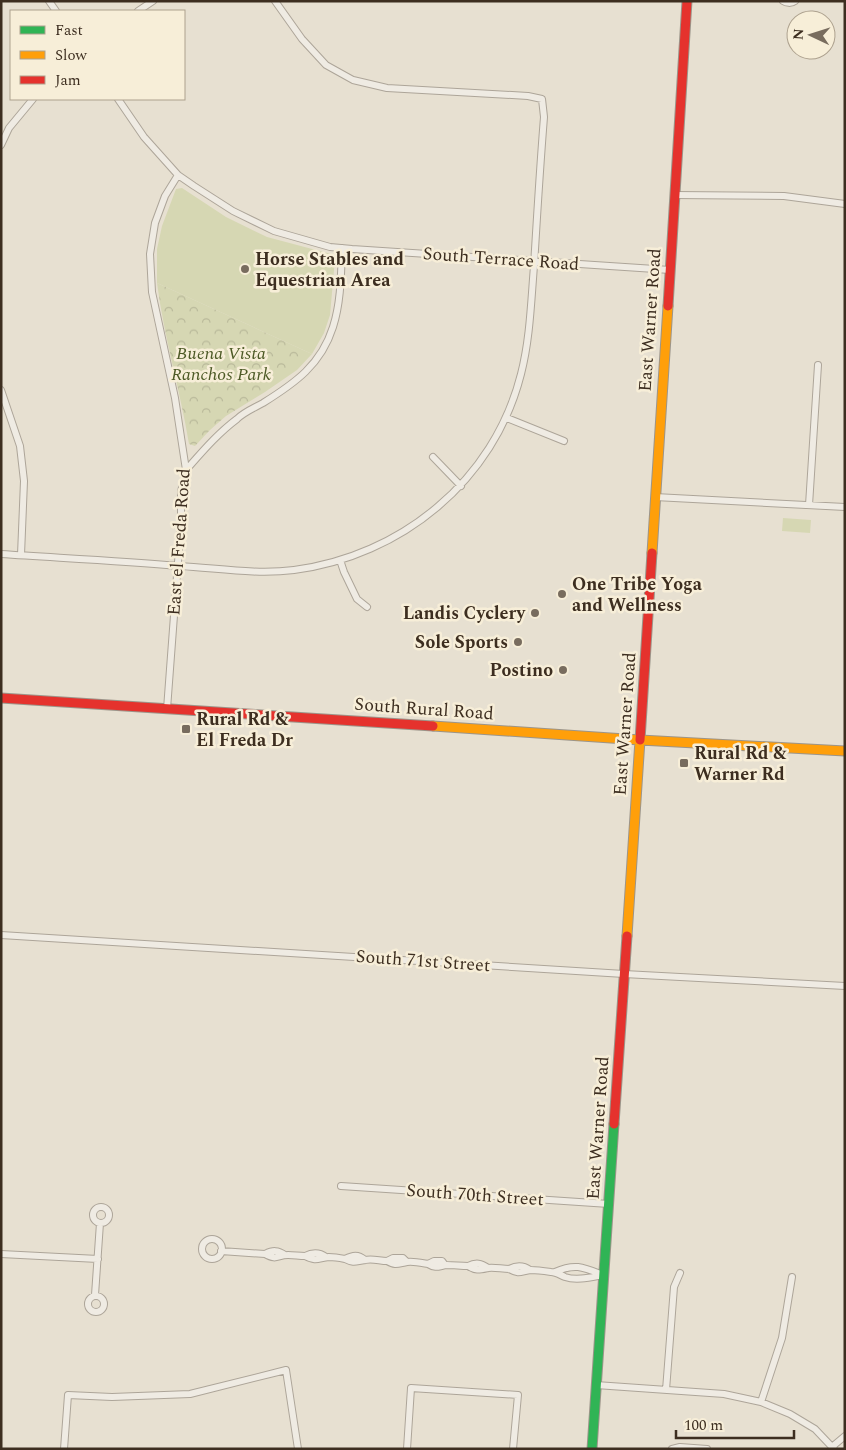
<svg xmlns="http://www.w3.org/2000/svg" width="846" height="1450" font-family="Spectral,serif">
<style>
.grass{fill:#d6d7b3}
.park{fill:url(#park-crowns)}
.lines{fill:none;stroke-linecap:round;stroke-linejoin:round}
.street-casing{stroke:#ada599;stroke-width:8}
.fast-casing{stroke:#9c958a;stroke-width:11}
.slow-casing{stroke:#9c958a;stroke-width:11}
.jam-casing{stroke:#9c958a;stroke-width:11}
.street{stroke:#efebe3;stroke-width:6}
.fast{stroke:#30b455;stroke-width:9}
.slow{stroke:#ff9f0a;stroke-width:9}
.jam{stroke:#e5322d;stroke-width:9}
.poi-dot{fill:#786c5e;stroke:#f7eed8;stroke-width:2}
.labels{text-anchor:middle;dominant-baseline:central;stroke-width:5;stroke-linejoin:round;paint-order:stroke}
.poi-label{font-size:18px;font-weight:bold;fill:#3d2e20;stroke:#f7eed8;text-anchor:start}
.street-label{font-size:18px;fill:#3d2e20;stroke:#f7eed8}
.park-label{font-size:18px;font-style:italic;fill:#4d5a26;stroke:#f7eed8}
</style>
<defs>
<pattern id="park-crowns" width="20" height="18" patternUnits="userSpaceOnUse" patternTransform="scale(1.25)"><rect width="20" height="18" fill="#d6d7b3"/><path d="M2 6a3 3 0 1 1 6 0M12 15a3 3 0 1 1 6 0" fill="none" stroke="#b9b99a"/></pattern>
</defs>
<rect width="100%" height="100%" fill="#e7e0d1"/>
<!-- grass -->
<path class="grass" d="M182,188l44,29 41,20 64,17 4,5 -5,56 -6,18 -12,21 -155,-71v-34l5,-23 14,-37z
M783,518l28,2 -1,13 -28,-2z"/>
<!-- park -->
<path class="park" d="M157,283l155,71 -15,16 -32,22 -39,24 -16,14 -15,16 -6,-2c-9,-54 -25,-107 -32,-161z"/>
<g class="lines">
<!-- street casing -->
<g class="street-casing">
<path id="street" d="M49,1l7,10
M783,1c3,2 8,3 12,0
M138,11l15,-10
M118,99l26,38 34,38 16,11 39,25 41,20 56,16 22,2 318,21
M1,145l8,-17 24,-29
M674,195l110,1 61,8
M1,390l19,56 4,35 -3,74
M507,418l57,23
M433,457l28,29
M186,470c16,-18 31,-36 51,-51 7,-7 17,-11 26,-16 32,-20 58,-38 70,-76 8,-25 8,-52 9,-79
M655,497l190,10
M809,505l9,-140
M1,554c60,4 120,7 179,12 37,2 76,9 114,4 107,-14 200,-89 227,-196 9,-35 10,-72 13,-108 3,-50 6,-99 10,-149l-2,-18 -14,-3 -141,-8 -34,-8 -27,-15 -24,-26 -27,-38
M340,560l4,12 13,27 10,8
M167,709l14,-187v-30l5,-22 -11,-72 -23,-106 -2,-38 5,-31 10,-27 13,-21
M1,935l623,39 221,12
M341,1186l268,18
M93 1215a8 8 0 1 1 16 0a8 8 0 1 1-16 0Z
M202 1249a10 10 0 1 1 20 0a10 10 0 1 1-20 0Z
M221,1251l44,3
M1,1254l97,5
M285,1255c-7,-5 -12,-5 -20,-1 12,7 12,1 23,1 6,0 11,1 17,1
M326,1257c-7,-5 -13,-5 -21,-1 12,6 13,2 24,1 5,0 11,1 16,2
M365,1260c-7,-6 -12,-5 -20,-1 10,5 11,2 20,1 7,-2 15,1 22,1
M407,1262l-4,-4h-10l-6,3c9,5 10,3 20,1 6,-1 15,1 21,2
M445,1265l-3,-4h-8l-6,3c8,5 11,2 19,1 7,0 14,1 21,1
M488,1268c-7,-5 -12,-6 -20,-2 8,5 11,4 20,2 6,-1 14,1 21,1
M530,1270c-7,-5 -13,-5 -21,-1 11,6 12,2 22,1 6,0 13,1 20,2 5,0 9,3 14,5 12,4 27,0 39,-2
M555,1272c20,-9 28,-5 48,3
M95,1295l5,-72
M88 1304a8 8 0 1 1 16 0a8 8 0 1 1-16 0Z
M596,1385l128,9 37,8 29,12 25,15 19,20
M666,1390l8,-103 6,-14
M761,1402l21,-64 10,-61
M833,1446l12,-10
M64,1449l4,-54 44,2 78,-3 96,-24 12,79
M407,1449l4,-61 107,7 -5,54
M672,1449l8,-2 27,2"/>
</g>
<!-- fast casing -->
<g class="fast-casing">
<path id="fast" d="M592,1449l22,-325"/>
</g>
<!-- slow casing -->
<g class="slow-casing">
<path id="slow" d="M652,553l16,-247
M433,726l207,14 205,11
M627,936l13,-196"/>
</g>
<!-- jam casing -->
<g class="jam-casing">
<path id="jam" d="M668,306l19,-305
M1,698l432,28
M640,740l12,-187
M614,1124l13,-188"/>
</g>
<!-- street -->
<use href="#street" class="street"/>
<!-- fast -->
<use href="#fast" class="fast"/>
<!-- slow -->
<use href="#slow" class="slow"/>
<!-- jam -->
<use href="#jam" class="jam"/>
</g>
<!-- markers -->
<g class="poi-dot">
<circle cx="245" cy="269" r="5"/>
<circle cx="562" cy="594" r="5"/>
<circle cx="535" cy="613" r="5"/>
<circle cx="518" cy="642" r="5"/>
<circle cx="563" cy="670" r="5"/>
<rect x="181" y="724" width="10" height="10" rx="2.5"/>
<rect x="679" y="758" width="10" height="10" rx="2.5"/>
</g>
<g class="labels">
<!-- poi labels -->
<g class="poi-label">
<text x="255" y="259">Horse Stables and<tspan x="255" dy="21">Equestrian Area</tspan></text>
<text x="572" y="584">One Tribe Yoga<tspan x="572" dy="21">and Wellness</tspan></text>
<text x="525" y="613" text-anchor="end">Landis Cyclery</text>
<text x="508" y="642" text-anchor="end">Sole Sports</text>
<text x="553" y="670" text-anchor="end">Postino</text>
<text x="196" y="719">Rural Rd &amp;<tspan x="196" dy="21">El Freda Dr</tspan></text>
<text x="694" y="753">Rural Rd &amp;<tspan x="694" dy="21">Warner Rd</tspan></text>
</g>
<!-- street labels -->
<g class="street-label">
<text transform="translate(501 259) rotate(4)">South Terrace Road</text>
<text transform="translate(650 320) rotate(-86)">East Warner Road</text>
<text transform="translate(179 542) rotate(-86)">East el Freda Road</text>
<text transform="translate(424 709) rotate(4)">South Rural Road</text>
<text transform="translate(625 724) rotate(-86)">East Warner Road</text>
<text transform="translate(423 961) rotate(4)">South 71st Street</text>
<text transform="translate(598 1128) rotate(-86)">East Warner Road</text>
<text transform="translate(475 1195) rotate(4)">South 70th Street</text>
</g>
<!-- park labels -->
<g class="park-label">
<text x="221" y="353">Buena Vista<tspan x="221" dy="21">Ranchos Park</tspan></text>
</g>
</g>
<!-- border -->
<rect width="846" height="1450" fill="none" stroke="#3d2e20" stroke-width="5"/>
<!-- legend -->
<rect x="10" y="10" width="175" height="90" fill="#f7eed8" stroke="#ada18e"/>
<rect x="20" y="26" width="25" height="8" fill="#30b455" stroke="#ada18e"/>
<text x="55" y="35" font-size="15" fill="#3d2e20">Fast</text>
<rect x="20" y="51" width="25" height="8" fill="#ff9f0a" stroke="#ada18e"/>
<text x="55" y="60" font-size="15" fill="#3d2e20">Slow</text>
<rect x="20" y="76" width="25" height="8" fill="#e5322d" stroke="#ada18e"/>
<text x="55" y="85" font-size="15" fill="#3d2e20">Jam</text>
<!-- north arrow -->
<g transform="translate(811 35) rotate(274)"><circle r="24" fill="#f7eed8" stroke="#ada18e"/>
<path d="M0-4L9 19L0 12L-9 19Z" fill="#786c5e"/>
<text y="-8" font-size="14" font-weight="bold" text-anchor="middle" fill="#3d2e20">N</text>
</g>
<!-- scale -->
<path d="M676 1430v8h118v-8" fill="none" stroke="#3d2e20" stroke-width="2.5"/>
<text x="684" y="1430" font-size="15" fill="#3d2e20" stroke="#f7eed8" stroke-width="4" paint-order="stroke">100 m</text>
</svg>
